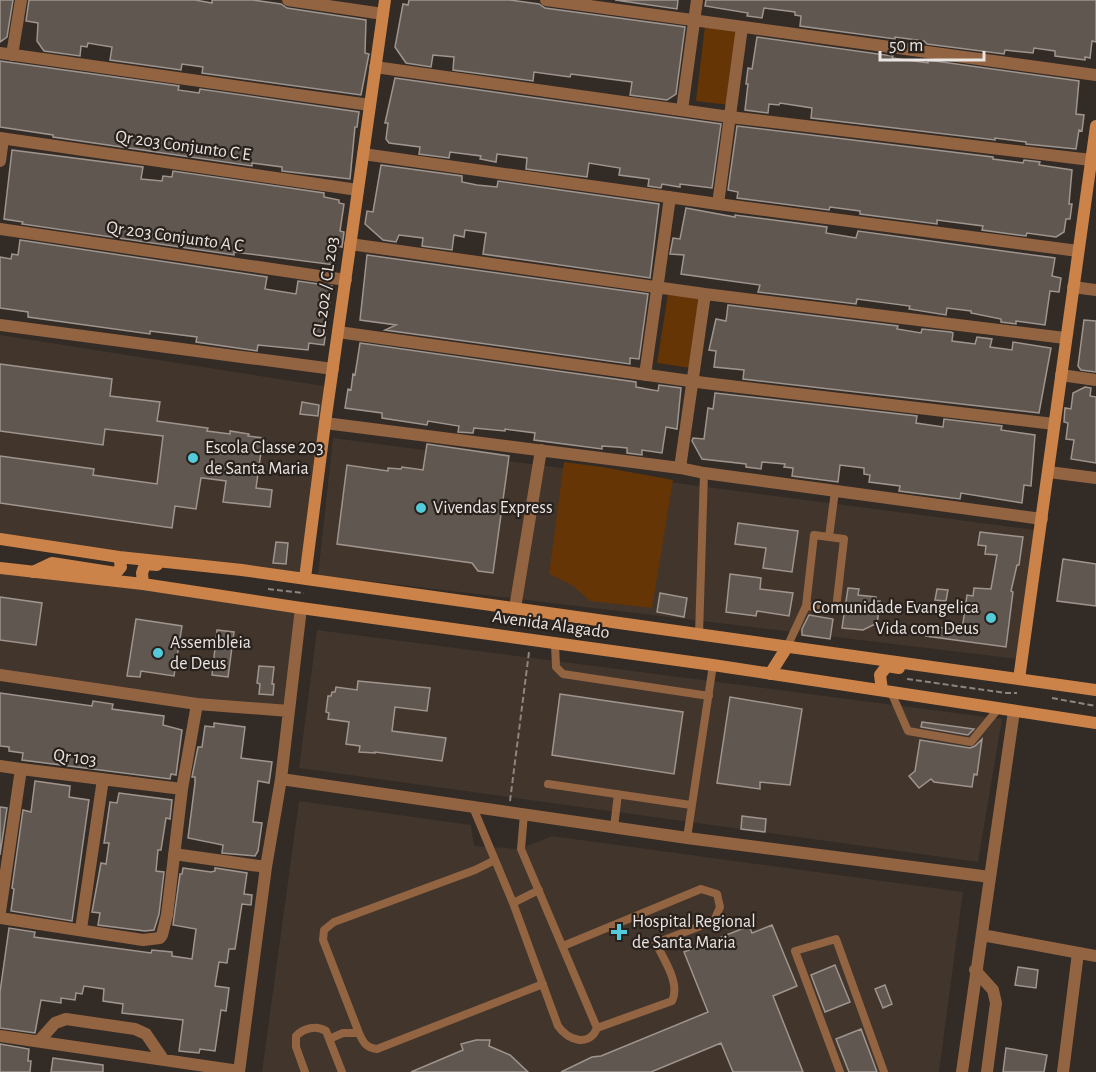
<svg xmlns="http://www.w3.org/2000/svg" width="1096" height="1072" font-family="'Alegreya Sans',sans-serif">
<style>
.built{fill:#41352c}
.green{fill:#653506}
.building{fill:#605751;stroke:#9f958e;stroke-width:1.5}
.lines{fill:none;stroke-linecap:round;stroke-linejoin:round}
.path{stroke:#8c8581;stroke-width:2;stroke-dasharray:6 3;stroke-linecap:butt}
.lane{stroke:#926442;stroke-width:8}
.street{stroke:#926442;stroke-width:12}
.secondary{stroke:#cb834a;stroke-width:12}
.poi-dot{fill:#53cbdb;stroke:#29211c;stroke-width:2}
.labels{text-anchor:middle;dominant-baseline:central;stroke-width:4.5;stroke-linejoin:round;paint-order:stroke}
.street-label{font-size:18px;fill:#eae5e2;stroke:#29211c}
.poi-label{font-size:18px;fill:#eae5e2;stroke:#29211c;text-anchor:start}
</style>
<rect width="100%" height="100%" fill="#332b25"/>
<!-- built -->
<path class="built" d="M0,335l330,52 -25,191 -305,-42z
M333,438l703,92 -18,129 -700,-84z
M0,566l301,42 -12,103 -289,-39z
M317,630l685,89 -24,143 -679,-94z
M299,801l172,24 3,21 46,3 32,-13 411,56 -24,180h-677z"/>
<!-- green -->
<path class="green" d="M705,26l34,6 -10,73 -33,-4z
M668,294l32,4 -9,70 -34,-5z
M564,462l38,5 71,13 -21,128 -62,-7 -18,-16 -23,-11z"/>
<!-- building -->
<path class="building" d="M0,0h13l-6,37 -7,5z
M29,0h166l17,3v-3h41l28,4 6,4 79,12 -1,33 4,1 -8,41 -159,-22 1,-6 -21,-3 -1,6 -71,-10 2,-13 -24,-4 -1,4 -6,-1 -1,10 -36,-5 -7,-10 1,-18 -12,-2z
M409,0h101l29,4 6,4 140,19 -9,67 -9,6 -37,-5 2,-13 -61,-8 -1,3 -36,-5 -1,9 -80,-11 1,-13 -21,-2 -2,12 -25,-4 -11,-16 8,-43 5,1z
M615,0h63l-1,9z
M706,0h390v42l-4,-1 -2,17 -5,-1v3l-30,-4v-5l-21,-3 -1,5 -28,-3 -1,4 -77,-10 -3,-3 -29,-4v2l-95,-13 1,-10 -6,-1v-3l-31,-4 -2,10 -15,-2 1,-3 -43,-7z
M757,37l136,19 -1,2 36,5v-3l151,21 -3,33 8,1 -2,16 -3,-1 -3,19 -50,-5v-2l-31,-4v2l-184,-22 1,-10 -32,-5 -1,2 -10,-1 -1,9 -23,-3 3,-26h-2l2,-16 4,1z
M0,61l179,25 -1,4 21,3 1,-4 159,23 -2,15h-2l-5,52 -68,-8v-4l-30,-4v3l-199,-29v-2l-53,-8z
M395,78l326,46 -9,64 -32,-4v3l-18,-3 -1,4 -13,-2 1,-7 -30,-4 1,-7 -31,-5 -2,14 -61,-8 1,-11 -30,-4 -1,8 -16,-3 1,-3 -31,-4 -1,6 -30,-4 1,-7 -31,-4 -3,-4 2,-16h-3z
M737,126l256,31v2l30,4 1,-3 16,2 -1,3 33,5 -3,34h3l-2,15h-4l-2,13 -8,5 -29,-4 -1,3 -44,-6 1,-4 -46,-6v4l-77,-10v-3l-30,-4 -1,3 -92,-12 1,-6 -10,-2z
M12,150l131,17 -2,12 21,2 1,-5 9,1 1,-6 151,22v4l15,3v3l5,1 -4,27 4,1 -2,15 -5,-1 -2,19 -101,-13v3l-212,-31 1,-2 -19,-3z
M381,165l81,11v6l15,3 20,2 1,-6 161,23 -9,74 -167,-24 3,-21 -21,-3 -1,7 -10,-2 -2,15 -30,-4 1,-8 -24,-3 -3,7 -13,-2 -18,-16 2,-13 6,1z
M686,208l49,9v-2l92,12 -1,6 30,5 2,-7 197,27 -3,18 9,2 -2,14 -9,-1 -5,34 -29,-4v3l-15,-2v-3l-30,-6v-2l-24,-3 -1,7 -37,-6 1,-3 -53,-7 -1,5 -98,-12 2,-7 -79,-11 3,-19 -14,-1 3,-16 7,1z
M20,240l247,37 -2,12 31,5 2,-13 34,5 -8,59 -15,-2 -1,7 -50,-5 -1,6 -61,-9 1,-5 -47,-6v3l-122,-17v-5l-28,-4v-51l11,2 1,-5 6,1z
M367,255l281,39 -9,65 -9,-1v6l-245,-34 11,-5 -36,-5z
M728,305l170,21 -1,3 24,4 1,-4 29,3 2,1 -1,8 23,3 2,-7 15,2 -2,8 22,3 1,-8 38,6 -12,65 -296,-34 1,-9 -30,-3 2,-16 -7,-1 7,-31 10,2z
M1084,320l12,1v51l-15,-2 -3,-4z
M360,343l276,39v5l22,4 1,-6 22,3 -4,41 -11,-2 -4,26 -20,-3v5l-15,-2v-5l-10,-1 -15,-1v3l-68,-9 1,-7 -30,-4v2l-31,-3 -1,5 -15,-1 1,-6 -31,-5 -1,4 -45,-7v-5l-37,-5 3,-19 3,1 2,-16 2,1z
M0,364l112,15 -2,17 50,6 -3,19 51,7 -1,3 23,3v-3l19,3 -1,2 15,2 -7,50 16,2 -2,17 -47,-5 3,-21 -23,-3h-2l-5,31 -21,-3 -3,22 -172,-25v-47l94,13 -1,6 64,9 6,-48 -58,-7 -2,16 -103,-14z
M1085,387l6,1 -1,8 6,1v66l-25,-4 3,-19 -8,-1 2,-16 -4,-1 1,-14 6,1 2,-16z
M715,393l202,23 -1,7 27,4 1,-8 58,7 -1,4 34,5 -4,51 -7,-1 -2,18 -61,-10 -1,6 -61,-8 1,-5 -31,-4 1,-7 -6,-1v-6l-24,-3 -2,17 -46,-6 1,-8 -9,-1 1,-3 -23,-2 -1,7 -15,-2v-3l-44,-5 -10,-18 1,-3 11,1 4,-31 5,1z
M302,402l17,3 -1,11 -18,-2z
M427,444l82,12 -16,117 -15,-2 -6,-8 -135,-19 10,-79 41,6v-3l13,1 1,-2 21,3z
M738,523l60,8 -6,41 -29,-4 3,-20 -31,-4z
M980,532l43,5 -4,28h-2l-6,26 2,1 -7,55 -80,-11 2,-10 34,4 5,-35 6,1 1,-8 17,1 6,-34 -12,-1 1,-8 -8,-1z
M276,542l12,1 -2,21 -13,-1z
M1063,559l33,5v42l-39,-5z
M730,574l31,4 -1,11 33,4 -4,23 -32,-5 -1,5 -30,-4z
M848,588l11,1 -1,6 18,2v4h4l-3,24h-4l-10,5 -21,-2z
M937,589l11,1 -2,11 -11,-1z
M660,593l27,5 -3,19 -27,-5z
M0,597l42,6 -6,42 -36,-5z
M809,615l24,4 -3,20 -28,-4v-6z
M136,619l46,7 -8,50 -33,-5 -1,6 -13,-1z
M217,630l17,2 -6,45 -16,-2z
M259,666l15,1 -2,17h2l-1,11 -14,-1 1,-10 -3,-1z
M358,681l72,7 -3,23 -32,-4 -3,24 54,7 -4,23 -67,-9v1l-16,-1 1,-6 -14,-2 3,-22 -21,-3 1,-6 -3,-1 2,-16h3l1,-4h3l1,-5 21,3z
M0,693l92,13 1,-5 20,3 -1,5 52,7 -1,9 19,5 -6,45 -5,-1 -1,5 -148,-19 1,-7 -14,-2v-4l-9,-1z
M560,694l123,18 -9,62 -122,-19z
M730,697l72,12 -12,76 -30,-3v7l-43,-6z
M922,722l52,7 -6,6 -47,-8z
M214,723l31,4 -4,31 31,4 -3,21 -11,-2 -5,41 9,1 -4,28 -3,5 -33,-3 1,-8 -35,-7 7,-55v-6h-3l6,-30h4l3,-21 9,1z
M982,739l-5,36 -3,-1 -2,13 -38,-5 -3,-3 -12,9 -10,-12 6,-5 5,-31 50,8 5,-2z
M35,781l35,5 -1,11 20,3 -17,121 -61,-10 3,-22 -2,-1 11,-78 8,2z
M119,793l53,7 -2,19 -4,-1 -5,32h-3l-2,21 8,1 -5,42 -5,16 -9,1 -47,-6 2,-12 -8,-1 9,-49 5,1 3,-21h-5l6,-41 7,1z
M0,807l7,1 -7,47z
M742,816l24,3 -1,13 -24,-3z
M183,868l28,4 4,-1v-3l32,5 -3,21 8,1 -1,10 -9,-1 -7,45h-6l-2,14 -8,-1 -4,24 14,2 -3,23 -5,-1 -6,41 -15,-2 -1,4 -20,-2 4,-31 -61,-7 1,-9 -20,-3 1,-12 -20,-3 -2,8 -6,-1 -1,7 -14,-2v5l-20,-3 -6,33 -35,-5v-36l9,-64 26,4 -1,5 117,16 1,-3 20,2v4l20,3 4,-30 -23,-4 7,-51h2z
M772,925l25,61 -24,10 30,76h-70l-12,-29 -70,29h-90l31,-15 9,-1 107,-44 -24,-60 65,-26 3,7z
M835,965l15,37 -25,10 -14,-37z
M1018,967l20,3 -2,18 -21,-3z
M885,985l7,19 -9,4 -8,-19z
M861,1029l9,24 7,19h-28l-13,-33z
M476,1040h14l-1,6 21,9 18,17h-117l52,-22 -2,-6z
M0,1044l29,5 -1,12h3l-1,11h-30z
M1006,1048l41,7 -3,17h-41z
M53,1058l50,7v7h-52z"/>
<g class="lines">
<!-- path -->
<path class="path" d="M268,589l36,4
M907,679l99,14h11
M1052,698l44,8
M510,801l19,-149"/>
<!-- lane -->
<path class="lane" d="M829,537l6,-46
M699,635l5,-162
M555,644l1,23 7,7 146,22
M787,647l19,-41 8,-71 30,4 -8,70 -30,-3
M891,692l17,39 63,11 27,-33
M548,784l143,21
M472,805l41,98 45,123c10,14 31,22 39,2l-76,-179 3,-35
M614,827l4,-33
M687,838l26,-173
M495,860l-20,10 -141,52 -10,8 -1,10 36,93c4,9 7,15 18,16l166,-65
M513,903l26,-13
M563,946l138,-57 16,5 3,13 -6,14 -58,22c7,16 25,40 16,58l-75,27
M329,1039l14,-6h16
M305,1072l-9,-25v-11c8,-8 20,-11 30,-5l16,41
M840,1072l-45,-121 41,-12 48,133"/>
<!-- street -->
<path class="street" d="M288,0l95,14
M546,0l550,75
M0,53l370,52
M12,55l9,-55
M375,67l355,50 361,43
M682,110l15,-110
M0,138l358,52
M363,154l355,50 360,47
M0,161l3,-22
M718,204l24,-177
M0,229l346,51
M350,244l355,50 360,44
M1073,287l23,3
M0,325l333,44
M338,332l367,51 349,41
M645,375l25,-178
M1061,375l35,5
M325,423l355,45 24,5 338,46
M680,468l25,-174
M1049,472l47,6
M515,608l26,-158
M0,675l197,29 92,7
M0,766l21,3
M281,779l406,59 303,39
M174,854l92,13
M0,912l21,-143 161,20 15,-85
M0,918l143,22 17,-2 2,-3 5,-20 15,-126
M81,929l22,-150
M982,935l114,21
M975,970l18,20 3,13 -9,69
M0,1036l239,35
M39,1041l16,-18 11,-4 69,10 11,5 17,25
M239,1072l27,-205 15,-88 20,-171
M962,1072l52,-361
M1063,1072l15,-119"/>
<!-- secondary -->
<path class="secondary" d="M0,539l119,18 123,13 854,120
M0,568l143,16 158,24 412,57 383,58
M33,572l19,-9 64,10 5,-6 -2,-10
M305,578l20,-155 60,-423
M143,584l-1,-11 3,-9 12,1
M770,674l17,-27
M1019,679l77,-553
M882,690l-2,-15 7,-9 12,2"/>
</g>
<!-- markers -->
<g class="poi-dot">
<circle cx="193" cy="458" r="6"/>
<circle cx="421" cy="508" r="6"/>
<circle cx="991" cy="618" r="6"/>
<circle cx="158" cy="653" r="6"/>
<path d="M616 923h6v6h6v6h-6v6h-6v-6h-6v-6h6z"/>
</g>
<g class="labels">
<!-- street labels -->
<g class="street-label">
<text transform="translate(183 146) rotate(8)">Qr 203 Conjunto C E</text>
<text transform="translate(175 237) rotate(8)">Qr 203 Conjunto A C</text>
<text transform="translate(326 287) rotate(-82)">CL 202 / CL 203</text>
<text transform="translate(551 625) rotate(8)">Avenida Alagado</text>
<text transform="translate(75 758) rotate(7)">Qr 103</text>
</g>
<!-- poi labels -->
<g class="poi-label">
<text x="205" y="448">Escola Classe 203<tspan x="205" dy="21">de Santa Maria</tspan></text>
<text x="433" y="508">Vivendas Express</text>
<text x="979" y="608" text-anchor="end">Comunidade Evangelica<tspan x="979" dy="21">Vida com Deus</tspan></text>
<text x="170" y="643">Assembleia<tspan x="170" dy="21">de Deus</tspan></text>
<text x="632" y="922">Hospital Regional<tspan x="632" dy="21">de Santa Maria</tspan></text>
</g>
</g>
<!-- scale -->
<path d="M880 51v9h104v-9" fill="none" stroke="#eae5e2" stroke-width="3"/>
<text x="889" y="51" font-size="18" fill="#eae5e2" stroke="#29211c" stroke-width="4.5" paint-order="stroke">50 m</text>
</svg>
